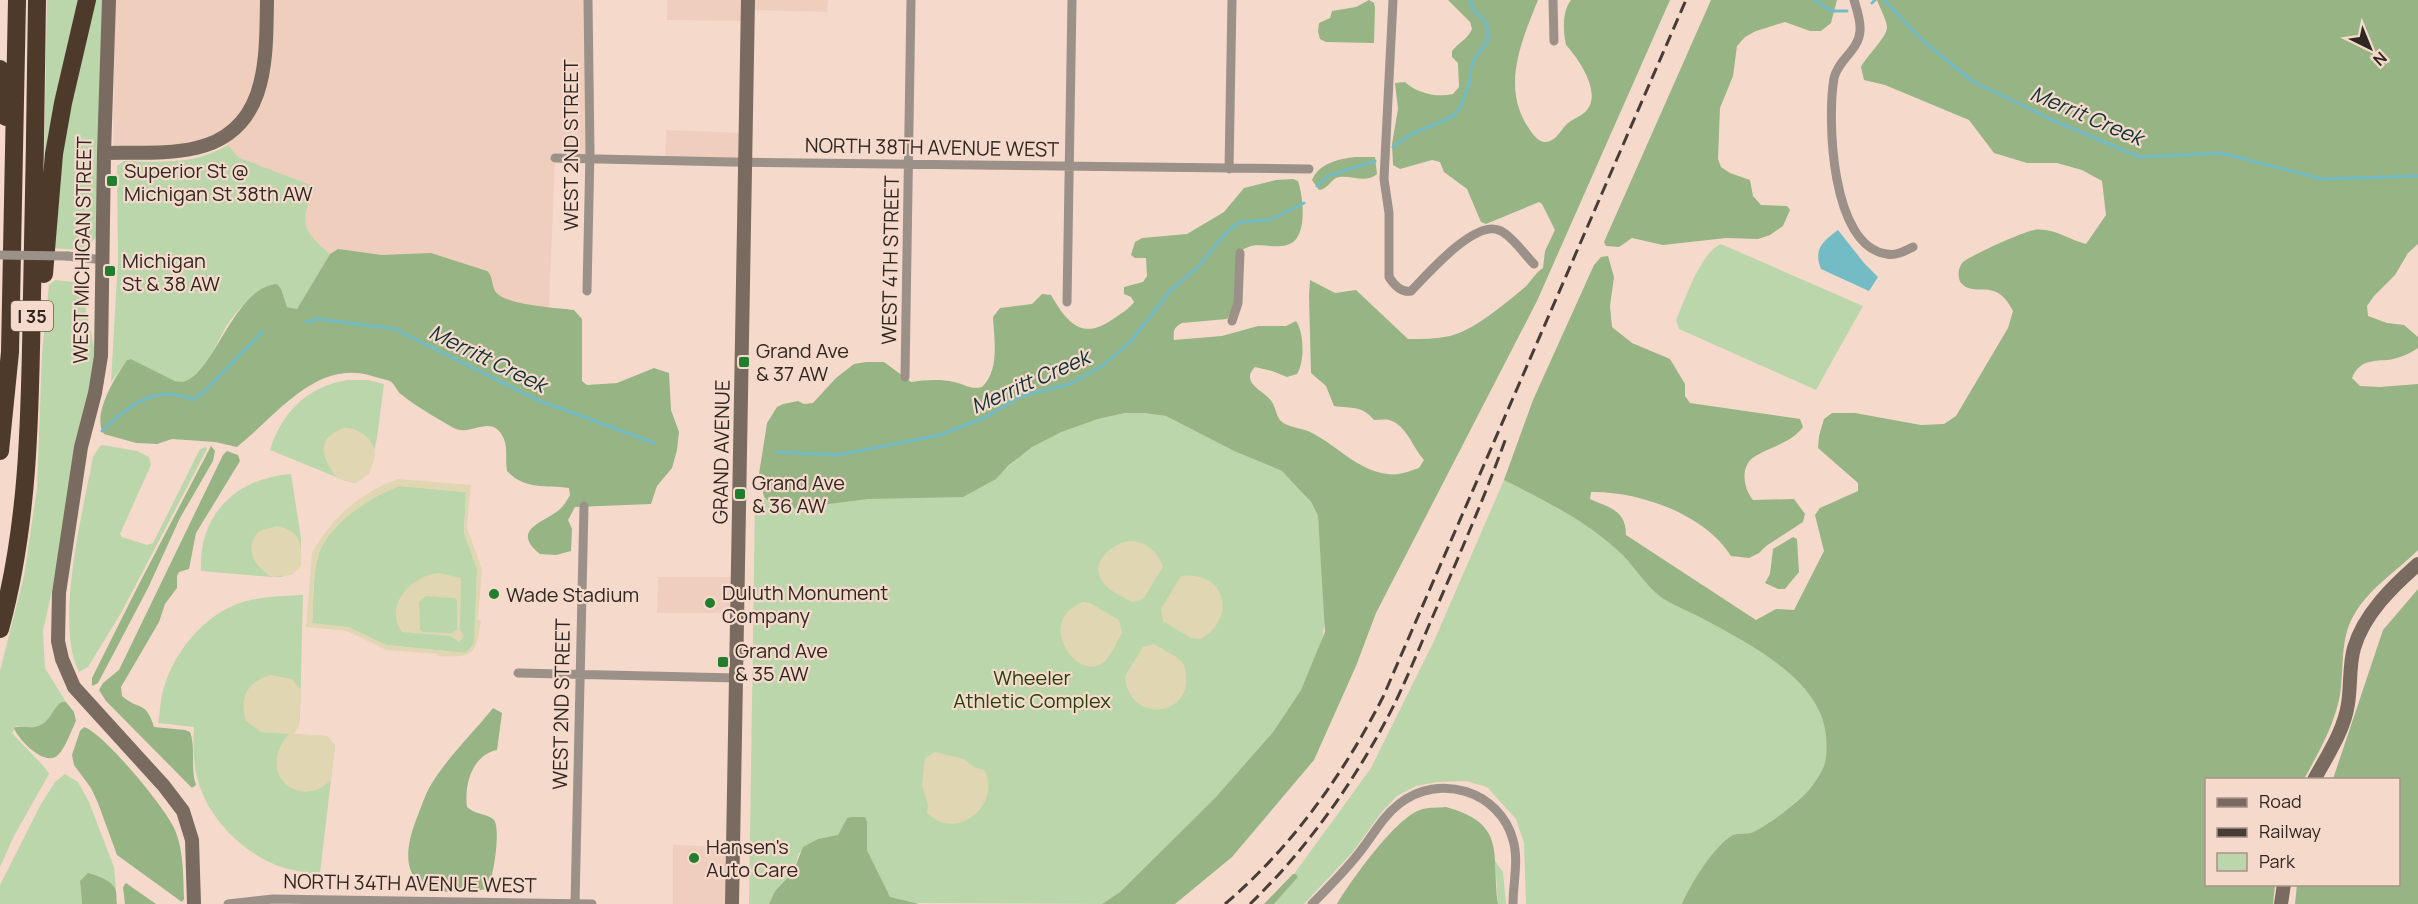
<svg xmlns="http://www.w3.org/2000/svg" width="2418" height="904" font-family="Manrope,sans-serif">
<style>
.built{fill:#f0cebd}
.green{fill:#bcd6ac}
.forest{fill:#97b484}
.sand{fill:#e0d6b2;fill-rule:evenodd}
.water{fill:#73bcc6}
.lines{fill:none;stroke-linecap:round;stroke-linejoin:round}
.stream{stroke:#73bcc6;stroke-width:3}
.street{stroke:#9b9189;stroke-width:9}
.secondary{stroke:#796b60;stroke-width:14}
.highway{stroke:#4d3a2b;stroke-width:18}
.rail{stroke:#483c36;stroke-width:3;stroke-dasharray:12 6;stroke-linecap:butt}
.street-bridge{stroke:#9b9189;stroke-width:9}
.poi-dot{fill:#217e2e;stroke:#f5dacc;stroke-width:2}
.labels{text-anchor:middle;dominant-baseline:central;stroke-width:4.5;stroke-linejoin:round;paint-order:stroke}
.shield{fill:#f5dacc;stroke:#6c5d55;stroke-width:1.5}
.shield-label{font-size:18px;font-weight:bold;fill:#312722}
.street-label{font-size:20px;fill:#312722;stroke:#f5dacc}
.poi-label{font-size:20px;fill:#312722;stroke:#f5dacc;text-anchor:start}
.park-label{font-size:20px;fill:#25400c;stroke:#f5dacc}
.water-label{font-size:21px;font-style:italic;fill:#0e3337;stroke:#f5dacc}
</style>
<rect width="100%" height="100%" fill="#f5dacc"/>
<!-- built -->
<path class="built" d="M115,0h473l1,159 -34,-1 -6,150 -14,91 -205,-145 -17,-15 -6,-7 -4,-11 3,-13 10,-21 -78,-30 -17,-20 -6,4 -102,11z
M667,0h161l-1,12 -79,-2v11l-81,-1z
M666,130l80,3v30l-81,-2z
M658,577h80v36h-81z
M673,845l60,2 -1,57h-59z"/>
<!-- green -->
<path class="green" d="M47,0h36l-39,167v-1z
M93,0h9l-4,233c-10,21 -29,16 -48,15l7,-83z
M228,145l10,12 78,30c-17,35 -15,42 14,67l-33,55 -10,-2 -14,-23c-19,8 -34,23 -45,40 -11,16 -28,65 -53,57l-44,-22 -4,1 -16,22 7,-123 -1,-93 7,-5c39,1 69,4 104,-16z
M1721,244l142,62 -47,84 -137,-61 -3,-9c9,-20 24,-67 45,-76z
M55,280l18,2 7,3 11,47 4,22 -42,232 -10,45 2,37 21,34c-13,2 -14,21 -29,25 -6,1 -14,0 -20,-1l-5,7c7,8 35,35 37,41l-35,62 -14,31v-196l24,-95 13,-88 5,-135 7,-68z
M347,380h21l16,4 -7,54 -8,36 -14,9 -9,-2 -76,-31c12,-38 37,-63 77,-70z
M1125,413h19l22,3 68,35 48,20 17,16 12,16 7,13 7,102 -3,25 -21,47 -28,42 -58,66 -95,94 -18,12 -200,-1 -12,-5 -23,-48v-29l-2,-4 -18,1 -9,17 -39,18 -6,19 -18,19 -6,13h-20l6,-405c58,0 115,1 173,-6 14,-1 31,-1 45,-5 25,-6 38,-27 59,-41 28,-19 60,-27 93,-34z
M103,445l34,6 12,6 2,8 -31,69 2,3 25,8 6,-2 47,-94 6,-2 1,2 -86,164 -33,54 -9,5c-25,-48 4,-161 14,-215l7,-11z
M291,474l10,64v28l-19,11h-10l-71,-6c-3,-56 35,-93 90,-97z
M1504,480c39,20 79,39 112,69 18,15 27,35 46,49 14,9 31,15 45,23 44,24 114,59 119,115 1,25 1,29 -14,50 -10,13 -46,41 -61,47 -6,1 -13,0 -18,2 -17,8 -44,52 -51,69h-156l-2,-61 -8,-24 -29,-32 -21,-6 -29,1 -21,4 -19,10 -16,17 -29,40 -48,51h-30l24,-27 -2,-3h-2l77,-106 63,-127z
M400,486l66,6 -2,40 13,37 -2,74 -9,10 -80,-8 -38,-18 -36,-3c2,-23 0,-50 7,-71 10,-29 53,-58 81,-67z
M303,595l-3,120 -1,10 -6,9 34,2 8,9 -15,129c-12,-1 -24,-3 -36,-6 -42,-14 -79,-52 -88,-95 -3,-15 -3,-30 -2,-46l-36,-4c2,-9 2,-19 4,-28 9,-40 41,-81 81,-93 20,-6 40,-6 60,-7z
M65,774l13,8 11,20 25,65 2,23 -3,-4 -33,-5 2,23h-82v-19l41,-81 14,-22z
M1495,861l8,11 3,32h-8z"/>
<!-- forest -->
<path class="forest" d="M1369,0l5,3 1,5 -1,35 -48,-1 -6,-3 -2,-7 1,-9 11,-5 2,-7 24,-4z
M1448,0h90c-16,40 -37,86 -10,127 3,5 9,14 16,15 10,1 16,-10 21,-16 6,-7 16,-9 22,-16 15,-18 -9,-52 -21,-65 -3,-14 -4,-33 5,-45h99l-133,301 -161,312 -20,53 -42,94 -82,97 -57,47h-73l18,-12 95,-94 58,-66 28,-42 24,-58 -7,-116 -7,-14 -29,-31 -48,-20 -68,-35 -22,-3h-19l-27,6 -37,13 -29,15 -24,19 -12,13 -33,18 -95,2 -79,10 -13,-2 -12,-10 -5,-23 8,-51 10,-16 6,-3 15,-3 6,3 9,-1 23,-25 18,-14 12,-2h18l27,20c14,-2 29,-3 43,0 10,2 17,8 28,5 18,-17 12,-48 11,-70l7,-9 32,-4 10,-10 9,1c18,31 33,46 65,22 7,-5 13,-8 18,-15l-3,-5 -7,-3v-7l19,-5 4,-6 -1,-18h-11l-4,-3 4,-13 7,-4 45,-4 37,-22 20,-24 32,-8 17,-1 5,2c5,14 11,59 -11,64 -18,5 -33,-7 -49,9l-4,55 -7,10 -45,4c-8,4 -9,8 -8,17l48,-4 36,-10h28l10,-5c8,11 9,41 1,53l-10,3 -15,-6 -17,-4c-16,16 10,24 17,35 4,6 4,15 10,20 6,5 18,6 26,9 27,12 49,40 80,43 11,2 21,-3 31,-6l5,-8c-11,-12 -18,-36 -35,-40 -5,-1 -10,0 -15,0 -12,-15 -22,-11 -40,-14l-8,-20 -15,-13 -2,-77 1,-16 25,13 21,-3 52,49c14,0 28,0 42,-3 26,-7 53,-31 74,-48 7,-6 10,-14 19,-20l2,-17 10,-21 -13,-26 -3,-2 -53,22 -5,-2 -14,-33 -23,-17 -4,-10 -8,-2 -32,9 -7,-4 -1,-21 6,-35 -3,-26 10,-1c12,11 31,16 48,12l6,-7 -1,-24 -6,-6v-6c7,-9 15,-11 20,-22l-2,-7z
M1711,0h126l-6,23 -10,8h-11l-25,-9 -29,9 -11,6 -8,9 -4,30 -13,32 -2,51 3,8 9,6 20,7 3,16 8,9 26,1 3,4 -7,16 -13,9 -12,4 -32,-1 -63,7 -31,-7 -13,9 -13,-1 -2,-4z
M1877,0h541v244l-10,9 -13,22 -21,21 -7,10 1,10 19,7 17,2 14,12v11c-9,6 -20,11 -31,12 -16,1 -28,1 -35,18l8,8 20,1 38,-3v166c-21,21 -49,38 -64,65 -14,22 -10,55 -14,80 -6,31 -21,57 -36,84l-98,1v104l69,1 -2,19h-591c7,-18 34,-61 51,-69 5,-2 12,-1 18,-2 15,-6 52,-34 61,-47 15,-21 15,-25 14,-50 -5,-56 -75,-91 -119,-115 -14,-8 -31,-14 -45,-23 -19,-14 -28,-34 -46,-49 -33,-30 -73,-49 -112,-69l29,-80 61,-135 7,-8 7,-1 6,21 -4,29 2,21 20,16 38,16 15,25v12l5,7 110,16 3,8c-13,17 -32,19 -49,30 -14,9 -11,31 -1,43l41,-1 11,15 -2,8 -37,24 -7,7 -10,5 -18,-2c-26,-42 -93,-65 -140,-64l-1,7c20,9 36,11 36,36l130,85 20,-11 18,1 30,-59 -9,-36 5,-7 38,-17v-8l-40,-35 1,-12 5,-17 8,-6h23l66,12 23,-1 12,-8 52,-88 5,-17c-18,-36 -38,-12 -52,-28 -4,-6 -3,-16 2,-21 9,-7 59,-30 71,-32 19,-3 35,10 52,14l20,-29 -4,-34 -20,-11 -25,-7h-30l-33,-10 -25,-33 -84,-35 -21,-5 -3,-13c5,-10 27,-31 26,-40 -1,-8 -7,-19 -10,-27z
M1355,157h20l2,17c-11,10 -25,1 -38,3 -9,2 -10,12 -20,13l-7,-10c7,-17 27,-21 43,-23z
M338,249l44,6 49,-2 56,18c8,7 3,18 12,24 13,10 58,13 75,15l8,9v62l5,4 30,-2 37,-15 15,5 2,37 8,22 -2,18 -5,18 -15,18 -6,18 -76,3 -7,13 4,9 -1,22 -15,4 -16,-1c-30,-24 3,-31 19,-44 5,-4 8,-10 11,-15l-1,-7c-23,-3 -45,2 -62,-17 -2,-11 1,-21 -3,-32 -12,-28 -34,0 -52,-12 -17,-10 -35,-20 -50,-32 -5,-3 -7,-11 -12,-14 -5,-2 -13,-3 -18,-5 -56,-18 -97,41 -135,71l-22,-5 -43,-3 -15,5 -21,-1 -32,-9c-13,-19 12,-58 23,-74l4,-1 44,22c35,11 55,-94 102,-97l4,5 6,18 10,2 33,-55z
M211,446l4,5 -2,10 -33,57 -32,70 -50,95 -6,3v-8l45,-90z
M227,451l11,4 2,6 -44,72 -7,36 -10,3 -2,4v12l-12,16 -6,18 -38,65 1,9c17,15 24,4 32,31l31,3 5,2c6,16 0,36 6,53l-4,3 -86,-87 -7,-11 4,-7 16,-13 104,-215z
M1793,537l4,2 2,33 -14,17h-7l-13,-6 5,-9 3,-25z
M2418,589v315h-123l2,-19 101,-1v-104l-65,-1 50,-149z
M62,702h4l8,10 2,9c-5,10 -10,26 -18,34 -13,13 -40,-16 -44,-27 8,-3 17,1 24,-2 13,-4 14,-18 24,-24z
M493,708l9,5 -5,37c-25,5 -33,35 -30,57 9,8 18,6 26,12 9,6 0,63 -6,70 -58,10 -96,-3 -71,-69 5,-12 9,-26 16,-37 16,-26 42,-51 61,-75z
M84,727c20,6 83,83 91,103 9,22 8,46 9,69l-2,3 -65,-47 -19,-52 -7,-15 -17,-23 -2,-10 8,-24z
M1446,807c62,17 45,47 52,97h-161c13,-22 61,-90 86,-95 7,-2 16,-1 23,-2z
M851,817h14l2,4v29l23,47 29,7h-150l6,-13 18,-19 10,-25 15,-8 20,-4 9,-17z
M88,873c8,2 22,7 27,15 2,4 1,11 2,16h-35l-2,-23z
M1293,874h3l2,3 -24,27h-10z
M126,883l30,21h-31l-2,-17z"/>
<!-- sand -->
<path class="sand" d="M344,428c14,-1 31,11 31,27 -1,6 -4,13 -6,19l-14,9 -18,-5c-15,-21 -23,-39 7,-50z
M398,479l73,6 -4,43 15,41 -4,50 3,1c-5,36 -8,38 -44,36v-2l-51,-4 -39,-19 -41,-4 6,-74c20,-35 47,-60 86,-74zM400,486l66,6 -2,40 13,37 -3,74 -8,10 -80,-8 -38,-18 -36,-4c2,-22 0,-49 7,-70 10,-29 53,-58 81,-67z
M277,526c25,6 25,18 24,40l-9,9 -20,2c-18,-10 -29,-29 -13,-46z
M1132,541c16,2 26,11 31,26l-20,32 -11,3c-10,-6 -26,-12 -31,-23 -11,-19 15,-38 31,-38z
M438,573l23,5 -1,52 4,6 -5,6 -9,-6 -48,-4c-19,-26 9,-56 36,-59zM426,596l29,2 2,3v29l-5,3 -29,-1 -3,-2 -1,-28z
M1181,576c43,-6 58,40 20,63l-10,-1 -28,-17 -2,-12z
M1083,602l7,1 29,17 3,13c-5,8 -10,21 -17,28 -26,25 -72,-40 -22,-59z
M1154,644c9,6 21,11 28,18 3,4 4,9 4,13 5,43 -58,48 -61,1l18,-29z
M270,675l22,4 9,11 -2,35 -6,9 34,2 8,9 -4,35c-33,32 -76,-8 -42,-46l-28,-2 -15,-11c-7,-23 1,-39 24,-46z
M935,752l29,7 10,8 10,3c15,26 -11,59 -40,53 -7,-2 -12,-6 -17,-10l1,-8 -6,-20 3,-27z"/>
<!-- water -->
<path class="water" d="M1838,230l26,33 14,14 -9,14 -48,-22c-8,-20 2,-28 17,-39z"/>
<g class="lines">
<!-- stream -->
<path class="stream" d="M1815,0l16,11h16
M1884,0l37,39 51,42 76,37 91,39 82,-4 101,26 96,-3
M1872,3l3,-3
M1393,147l16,-12 43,-18 9,-11 9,-25 1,-12 4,-11 13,-18 -1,-16 -15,-16 -1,-8
M1317,186l11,-10 47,-15
M306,322l12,-3 77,10 140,70 119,44
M102,431c24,-24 55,-48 90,-31l13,-9 58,-60
M777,452l61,3 102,-20 46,-18 36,-21 48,-12 35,-20 26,-23 40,-51 26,-22 32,-38 11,-8 30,-2 34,-17"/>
<!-- street -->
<path class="street" d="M1393,0l-9,179 5,34v64c5,8 13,16 22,14 15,-15 65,-74 90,-60 12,6 23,23 33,33
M1553,0l1,41
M1854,0c3,10 7,21 6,31 -1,19 -22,29 -26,47 -7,42 -3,169 53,176 9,2 18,-3 26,-7
M555,158l176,4 578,7
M1229,169l3,-169
M67,256l37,4
M587,291l3,-139 -2,-152
M1067,302l5,-302
M1232,321l6,-18 2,-50
M905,377l6,-377
M518,673l219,5
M228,904l45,-5 319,5
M575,904l9,-398
M1312,904c16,-16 33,-33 47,-51 13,-16 23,-36 40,-49 40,-32 101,-13 114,36 6,20 0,43 0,64"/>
<!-- secondary -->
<path class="secondary" d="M109,0l-5,153 -3,203 -6,37 -14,54 -22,146 -1,48 4,18 12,28 90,99 19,25 9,29 2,64
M104,153c29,-1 63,2 92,-5 73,-17 70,-89 71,-148
M2314,780c13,-24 30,-49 34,-76 3,-18 1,-39 6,-56 10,-34 38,-61 64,-84
M732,904l16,-904
M2281,904l3,-20"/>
<!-- highway -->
<path class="highway" d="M0,69l6,48
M44,274l10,-120 9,-51 24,-103
M0,451l10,-99 7,-352
M0,629c30,-109 30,-222 32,-334 2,-98 4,-197 5,-295"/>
<!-- rail -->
<path class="rail" d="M1225,904c67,-57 118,-129 158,-207l303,-697
M1250,904c59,-57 107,-126 144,-199 15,-31 28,-64 42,-96 25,-58 50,-115 71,-174"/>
<!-- street-bridge -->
<path class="street-bridge" d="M0,255l67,1"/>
</g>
<!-- markers -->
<g class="poi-dot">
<rect x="106" y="175" width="12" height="12" rx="3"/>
<rect x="104" y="265" width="12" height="12" rx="3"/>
<rect x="738" y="356" width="12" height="12" rx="3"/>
<rect x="734" y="488" width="12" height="12" rx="3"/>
<circle cx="494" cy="594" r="6"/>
<circle cx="710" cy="603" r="6"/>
<rect x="717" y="656" width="12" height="12" rx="3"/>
<circle cx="694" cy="858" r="6"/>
</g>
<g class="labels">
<!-- shield labels -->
<rect class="shield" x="11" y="301" width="42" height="30" rx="4.5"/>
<g class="shield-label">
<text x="32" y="316">I 35</text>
</g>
<!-- street labels -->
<g class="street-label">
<text transform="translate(570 145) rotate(-90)">WEST 2ND STREET</text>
<text transform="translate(932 147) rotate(1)">NORTH 38TH AVENUE WEST</text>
<text transform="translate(82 250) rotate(-89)">WEST MICHIGAN STREET</text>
<text transform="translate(890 260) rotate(-89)">WEST 4TH STREET</text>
<text transform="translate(721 452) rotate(-89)">GRAND AVENUE</text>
<text transform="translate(561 704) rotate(-89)">WEST 2ND STREET</text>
<text transform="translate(410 883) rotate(1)">NORTH 34TH AVENUE WEST</text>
</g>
<!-- poi labels -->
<g class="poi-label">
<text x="124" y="170">Superior St @<tspan x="124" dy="23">Michigan St 38th AW</tspan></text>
<text x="122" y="260">Michigan<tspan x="122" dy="23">St &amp; 38 AW</tspan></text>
<text x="756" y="350">Grand Ave<tspan x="756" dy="23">&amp; 37 AW</tspan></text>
<text x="752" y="482">Grand Ave<tspan x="752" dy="23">&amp; 36 AW</tspan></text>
<text x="722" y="592">Duluth Monument<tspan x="722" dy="23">Company</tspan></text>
<text x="506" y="594">Wade Stadium</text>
<text x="735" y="650">Grand Ave<tspan x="735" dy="23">&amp; 35 AW</tspan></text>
<text x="706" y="846">Hansen's<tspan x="706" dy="23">Auto Care</tspan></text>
</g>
<!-- park labels -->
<g class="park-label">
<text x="1032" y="677">Wheeler<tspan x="1032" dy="23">Athletic Complex</tspan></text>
</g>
<!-- water labels -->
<g class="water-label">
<text transform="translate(2087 115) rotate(23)">Merrit Creek</text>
<text transform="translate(488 358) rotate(26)">Merritt Creek</text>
<text transform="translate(1030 381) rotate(-24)">Merritt Creek</text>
</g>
</g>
<!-- legend -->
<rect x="2205" y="778" width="195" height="108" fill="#f5dacc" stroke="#a79288" stroke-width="1.5"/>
<rect x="2217" y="798" width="30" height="9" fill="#796b60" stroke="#a79288" stroke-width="1.5"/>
<text x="2259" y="808" font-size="18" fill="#312722">Road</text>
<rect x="2217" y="828" width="30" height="9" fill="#483c36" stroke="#a79288" stroke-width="1.5"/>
<text x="2259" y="838" font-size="18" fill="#312722">Railway</text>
<rect x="2217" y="853" width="30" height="18" fill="#bcd6ac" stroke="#a79288" stroke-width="1.5"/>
<text x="2259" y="868" font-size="18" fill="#312722">Park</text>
<!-- north arrow -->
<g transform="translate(2370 48) rotate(137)" stroke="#f5dacc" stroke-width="4.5" paint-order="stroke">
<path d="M0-4.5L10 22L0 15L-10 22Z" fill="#312722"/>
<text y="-9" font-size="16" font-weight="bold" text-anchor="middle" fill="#312722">N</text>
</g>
</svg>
